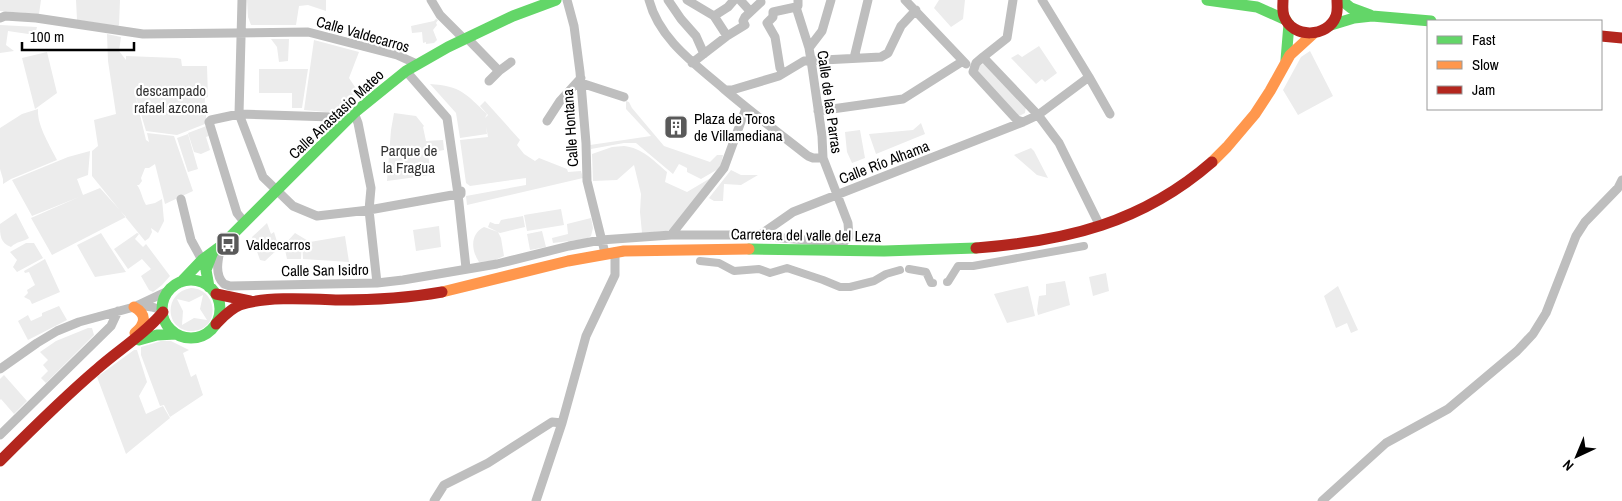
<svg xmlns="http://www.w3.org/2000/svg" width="1622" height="501" font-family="'Archivo Narrow',sans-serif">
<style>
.green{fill:#ececec;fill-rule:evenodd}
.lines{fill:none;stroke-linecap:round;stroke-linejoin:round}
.canal{stroke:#bfbfbf;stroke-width:8}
.street{stroke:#bebebe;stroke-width:9}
.fast{stroke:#63d668;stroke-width:11}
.slow{stroke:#ff974d;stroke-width:11}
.jam{stroke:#b3261e;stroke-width:11}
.labels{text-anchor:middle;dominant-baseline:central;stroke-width:4.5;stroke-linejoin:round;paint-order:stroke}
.street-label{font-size:15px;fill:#000;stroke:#fff}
.park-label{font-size:15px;fill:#333;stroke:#fff}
.poi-label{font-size:15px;fill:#000;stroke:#fff;text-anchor:start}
</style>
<rect width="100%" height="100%" fill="#fff"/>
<!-- green -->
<path class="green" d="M0,0h41l-2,14 -39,-3z
M76,0h44l-1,25 -1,1 -41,-6z
M247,0h79v11l-18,-6 -9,1 -3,19h-45l-3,-8z
M939,0h26l-2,19 -12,8 -17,-19z
M436,19l2,1 -2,3 1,2 -4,5 4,10 -3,3 -8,1v-2l-3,1 -1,-11 -10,1 -1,-7 23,-5z
M0,25l37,2 -2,8 -27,-4 -2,14 8,6 -14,2z
M107,34l14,3 -2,14 7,9v-4l51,2 4,1 1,7h25l1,31 -3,1c-1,9 3,18 0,26l-28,11 -31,-4 -11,-37 11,46 3,2 -2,-9 27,3 19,55 -28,13 -10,-40 -6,4h-4l-4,10 1,3 -3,4h-2c4,5 5,13 9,20l9,-2 7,-4 2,22 -6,12 -7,-5 1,4 -3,6 -4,3 -53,-65v-25l6,-5 -4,-26 22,-6 -8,-53z
M271,39h18l-1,22 -9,1 -2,-15z
M314,40l45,12 -10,26 10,15 -22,20 -33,-3z
M1039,46l18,27 -12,9 -3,-3 -6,5 -25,-26 7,-4 4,3z
M1310,51l23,45 -35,19 -15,-25 18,-33z
M47,52l10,41 -22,16 -13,-51z
M984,64l42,42 -1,7 -6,3 -42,-40 -1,-7 4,-4z
M259,69h49l-6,39h-10v-15h-33z
M430,84c31,2 36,10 57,30l-2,4 3,-3 -8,-9 5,-5 35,39 -3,5 7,9 11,7 4,-3 28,11 1,3 13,-1 2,7 -116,27 -1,-9 60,-11v-7l-56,8 -4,-3 -6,-43 28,-3 -2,-11 1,8 -27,4 -4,-25z
M626,101l3,1 3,6 32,38 46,16 7,-7h6l-3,13 -19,11 -14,-7v-4l-8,-4 -6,10 -37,-31h-12l-33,6 -1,-4 61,-9 -25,-27z
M38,109c-1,17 12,36 19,51l-46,19 -8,5v-5l-3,-10v-41l22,-14z
M394,113l22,3 8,10 -1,1 3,14 17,-1 1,10 -16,3 3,22 -44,6 4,-51z
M921,123l4,11 -49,20 -7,-20 44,-4z
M209,125l2,10 -5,2 4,13 -9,4 -7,-2 -6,-19z
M860,130l5,28 -13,5 -5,-11 -2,-20z
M188,134l10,35 -10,3 -11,-34z
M624,146c18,2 29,14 43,26l-2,10 22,10 32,-19 -47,56 -6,2 -24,2 -2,-21 1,-18 -7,-29 -17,15 -24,1 -1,-27 20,-7z
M1031,148l3,3 14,27 -11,-3 -23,-20z
M90,151l-2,24 -11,4 6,16 17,-7 26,29 -74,38 -21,-37 48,-21 -47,19 -20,-36 56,-23z
M731,170l10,5h17l-17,10 -17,-1 -1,17h-9l-5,-3z
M561,209l3,16 -37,6 -3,-16z
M16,213l13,25c-6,4 -12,3 -18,9 -11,-4 -11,-12 -11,-23z
M523,216l2,11 -25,6 -12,-6 2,-5 5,2h4l2,-4z
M591,218l2,10 -2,8 -5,3 -33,4 -1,-5 16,-4 -1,-10z
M267,223l4,11 3,-2 5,16 -14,13 -5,-1 -8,-23z
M439,226l2,21 -25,4 -3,-21z
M484,227l14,5 3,6 3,18 -11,5 -14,1c-8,-12 -9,-28 5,-35z
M542,231l4,16 -16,3 -3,-16z
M101,233l25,39 -31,5 -18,-32z
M137,233l2,1 -4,5 8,8 3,-3 24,32 -8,9 -9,7 -4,-2 -8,-14 10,-7 -9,-10 -14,10 -14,-20z
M295,233l15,9 35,-6 4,26 -46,-3 -1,-21 -1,21h-14l-3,-14z
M26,243h8l9,15 -26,14 -4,-5 4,-7 -7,-8z
M45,259l15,33 -28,12 -2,-4 -6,-3 4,-4 -1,-3 8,-5 -6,-13 -4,1 -1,-2z
M1106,273l3,18 -16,5 -4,-19z
M1065,281l5,24 -32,10 -1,-5 2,-14 7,-1v-11z
M1028,286l7,30 -28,7 -13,-29z
M1338,286l20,44 -7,3 -4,-10 -11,5 -12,-32z
M191,288c28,1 29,42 2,43 -28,1 -31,-38 -2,-43zM203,295l-3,14 7,11 -13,-2 -12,7 1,-14 -6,-12 12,3z
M59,306l8,14 -39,20 -10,-19 10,-6 3,6 11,-5v-3z
M88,328h4l2,7 -48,48 -5,-5 7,-7 -5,-6 5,-5 -8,-8 16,-11z
M161,341h10l18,9 -6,3 8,24 5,-3 7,21 -33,22 -6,-12 -4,1 -19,-51v-8z
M134,350h3l10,32 -8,14 7,18 17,-8 7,12 -44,36 -29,-77z
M4,375l23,26 -13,13 -13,-15 -1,1v-21z"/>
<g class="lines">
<!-- canal -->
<path class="canal" d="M700,261l19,2 15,8 25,-2 11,4 17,-5 36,12 17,7h10l24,-6 12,-7 14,-4
M909,269l17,3 5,11h2
M947,282h1l10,-16h15l111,-20"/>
<!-- street -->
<path class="street" d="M242,0l-3,114 24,63 30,29 24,10 52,-6 89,-16 -11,-76 -41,-47
M431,0l9,15 24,24
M567,0l7,26 6,46 6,71 1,38 18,72
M649,0c10,39 46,64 75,89 27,23 56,45 84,67l5,2h10
M668,0l13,19 15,17 8,18
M687,0l27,16
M740,0l10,11
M905,0l61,64
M1042,0l47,77 21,37
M773,12v5l-6,6 8,14 5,31 3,5
M773,12l23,-5
M0,18l5,-2 31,2 107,16 165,-2 89,23 20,9
M727,36l-13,-20 14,-9 6,-7
M467,38l32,33 -10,10
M809,48l13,-17 9,-31
M983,57l24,-19 6,-38
M854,58l14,-58
M692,63l35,-27 18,-11 -2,-4 2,-4 16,-15
M499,71l12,-9
M1089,77l-51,38 -15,7 -6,-2 -44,-48 3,-9 7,-6 55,58 21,28 41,83
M581,83l43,14
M725,90h7l47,-14 25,-15 77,-4 7,-4 13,-27 15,-16
M818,111l85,-12 60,-38
M354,113l4,10 13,65 -2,22 8,73
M547,121l13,-20 21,-23
M461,191v3h-3l8,74
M181,199l10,41 11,20
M245,223l-8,-10 -28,-91 2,-2 28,-6 93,3 11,7
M671,235l53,-67 22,-60
M756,236l78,6 11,-1 4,-4 -1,-14 -25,-65 -1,-22 -11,-76 -2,-12 -13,-41 2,-1v-6
M221,246c-3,13 -7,29 3,38l6,2 147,-3 26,-3 94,-16 72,-18 32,-6 70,-5h89l33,-23 230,-90
M138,305l14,2 10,3
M0,369l37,-26 20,-12 22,-9 55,-15 36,-17
M0,435l111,-109 7,-15
M434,501l10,-16 44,-22 64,-41 10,1
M536,501l26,-78 24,-87 29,-61v-23
M1322,501l64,-58 62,-34 69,-58 16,-17 13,-21 30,-77 9,-14 33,-34 4,-8"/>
<!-- fast -->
<path class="fast" d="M1207,0l50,7 29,13
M1341,0l10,8 19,7
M1331,25l23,-7 18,-2 59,5
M1286,60l3,-36
M749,249l135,2 92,-3
M162 309a29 29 0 1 1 58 0a29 29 0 1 1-58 0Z
M181,282l21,-22 19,-14 133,-133 52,-42 42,-24 65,-31 43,-16
M209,287l-3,-17 6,-16
M139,340l18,-5 19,-1"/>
<!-- slow -->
<path class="slow" d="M1212,162l15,-15 28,-33 15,-23 20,-36 23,-21
M442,292l126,-31 56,-10 125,-2
M134,307c13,7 12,17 1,26"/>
<!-- jam -->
<path class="jam" d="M1283,0c0,5 -1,11 1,16 8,23 44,22 52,0 2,-5 1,-11 1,-16
M1601,36l21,2
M976,248c90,-7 166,-25 236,-86
M216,294l34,7
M216,324c7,-7 14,-15 24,-19 24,-9 72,-6 99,-5 35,0 69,-2 103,-8
M0,461c31,-31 62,-62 96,-91 22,-20 48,-35 67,-58"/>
</g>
<!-- icons -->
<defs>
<g id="building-square" transform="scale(1.25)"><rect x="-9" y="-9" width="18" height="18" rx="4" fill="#595959" stroke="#fff"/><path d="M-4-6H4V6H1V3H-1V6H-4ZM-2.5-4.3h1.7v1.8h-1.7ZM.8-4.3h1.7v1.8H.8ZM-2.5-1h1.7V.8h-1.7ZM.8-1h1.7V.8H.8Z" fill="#fff"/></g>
<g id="bus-square" transform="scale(1.25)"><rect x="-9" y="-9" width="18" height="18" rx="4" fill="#595959" stroke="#fff"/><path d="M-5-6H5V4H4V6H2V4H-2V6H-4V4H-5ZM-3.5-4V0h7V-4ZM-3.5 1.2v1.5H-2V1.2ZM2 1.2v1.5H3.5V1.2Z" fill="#fff"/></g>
</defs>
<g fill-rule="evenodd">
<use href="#building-square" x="676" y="127"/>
<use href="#bus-square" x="228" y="244"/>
</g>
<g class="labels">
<!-- street labels -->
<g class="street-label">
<text transform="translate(363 34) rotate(16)">Calle Valdecarros</text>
<text transform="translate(830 102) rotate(82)">Calle de las Parras</text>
<text transform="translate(336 114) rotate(-43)">Calle Anastasio Mateo</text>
<text transform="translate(570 128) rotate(-94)">Calle Hontana</text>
<text transform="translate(884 162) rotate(-21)">Calle Río Alhama</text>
<text transform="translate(806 235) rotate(1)">Carretera del valle del Leza</text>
<text transform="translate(325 270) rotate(-1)">Calle San Isidro</text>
</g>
<!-- park labels -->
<g class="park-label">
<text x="171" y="90">descampado<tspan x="171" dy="17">rafael azcona</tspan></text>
<text x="409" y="150">Parque de<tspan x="409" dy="17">la Fragua</tspan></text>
</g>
<!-- poi labels -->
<g class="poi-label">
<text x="694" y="118">Plaza de Toros<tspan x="694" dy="17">de Villamediana</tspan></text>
<text x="246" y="244">Valdecarros</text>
</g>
</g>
<!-- legend -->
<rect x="1427" y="20" width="175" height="90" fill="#ffffff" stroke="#999999"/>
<rect x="1437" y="36" width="25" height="8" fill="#63d668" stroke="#999999"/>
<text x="1472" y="45" font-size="15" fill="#000000">Fast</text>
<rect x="1437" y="61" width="25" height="8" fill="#ff974d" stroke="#999999"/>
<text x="1472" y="70" font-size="15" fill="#000000">Slow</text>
<rect x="1437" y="86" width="25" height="8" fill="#b3261e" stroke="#999999"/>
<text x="1472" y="95" font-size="15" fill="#000000">Jam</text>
<!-- north arrow -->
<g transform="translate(1577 456) rotate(224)" stroke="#ffffff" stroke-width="4" paint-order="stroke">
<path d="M0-4L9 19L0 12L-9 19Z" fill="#000000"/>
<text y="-8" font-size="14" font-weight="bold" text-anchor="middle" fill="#000000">N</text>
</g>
<!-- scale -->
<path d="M22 42v8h112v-8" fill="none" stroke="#000000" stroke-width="2.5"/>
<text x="30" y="42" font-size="15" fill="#000000" stroke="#ffffff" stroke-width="4" paint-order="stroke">100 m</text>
</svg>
